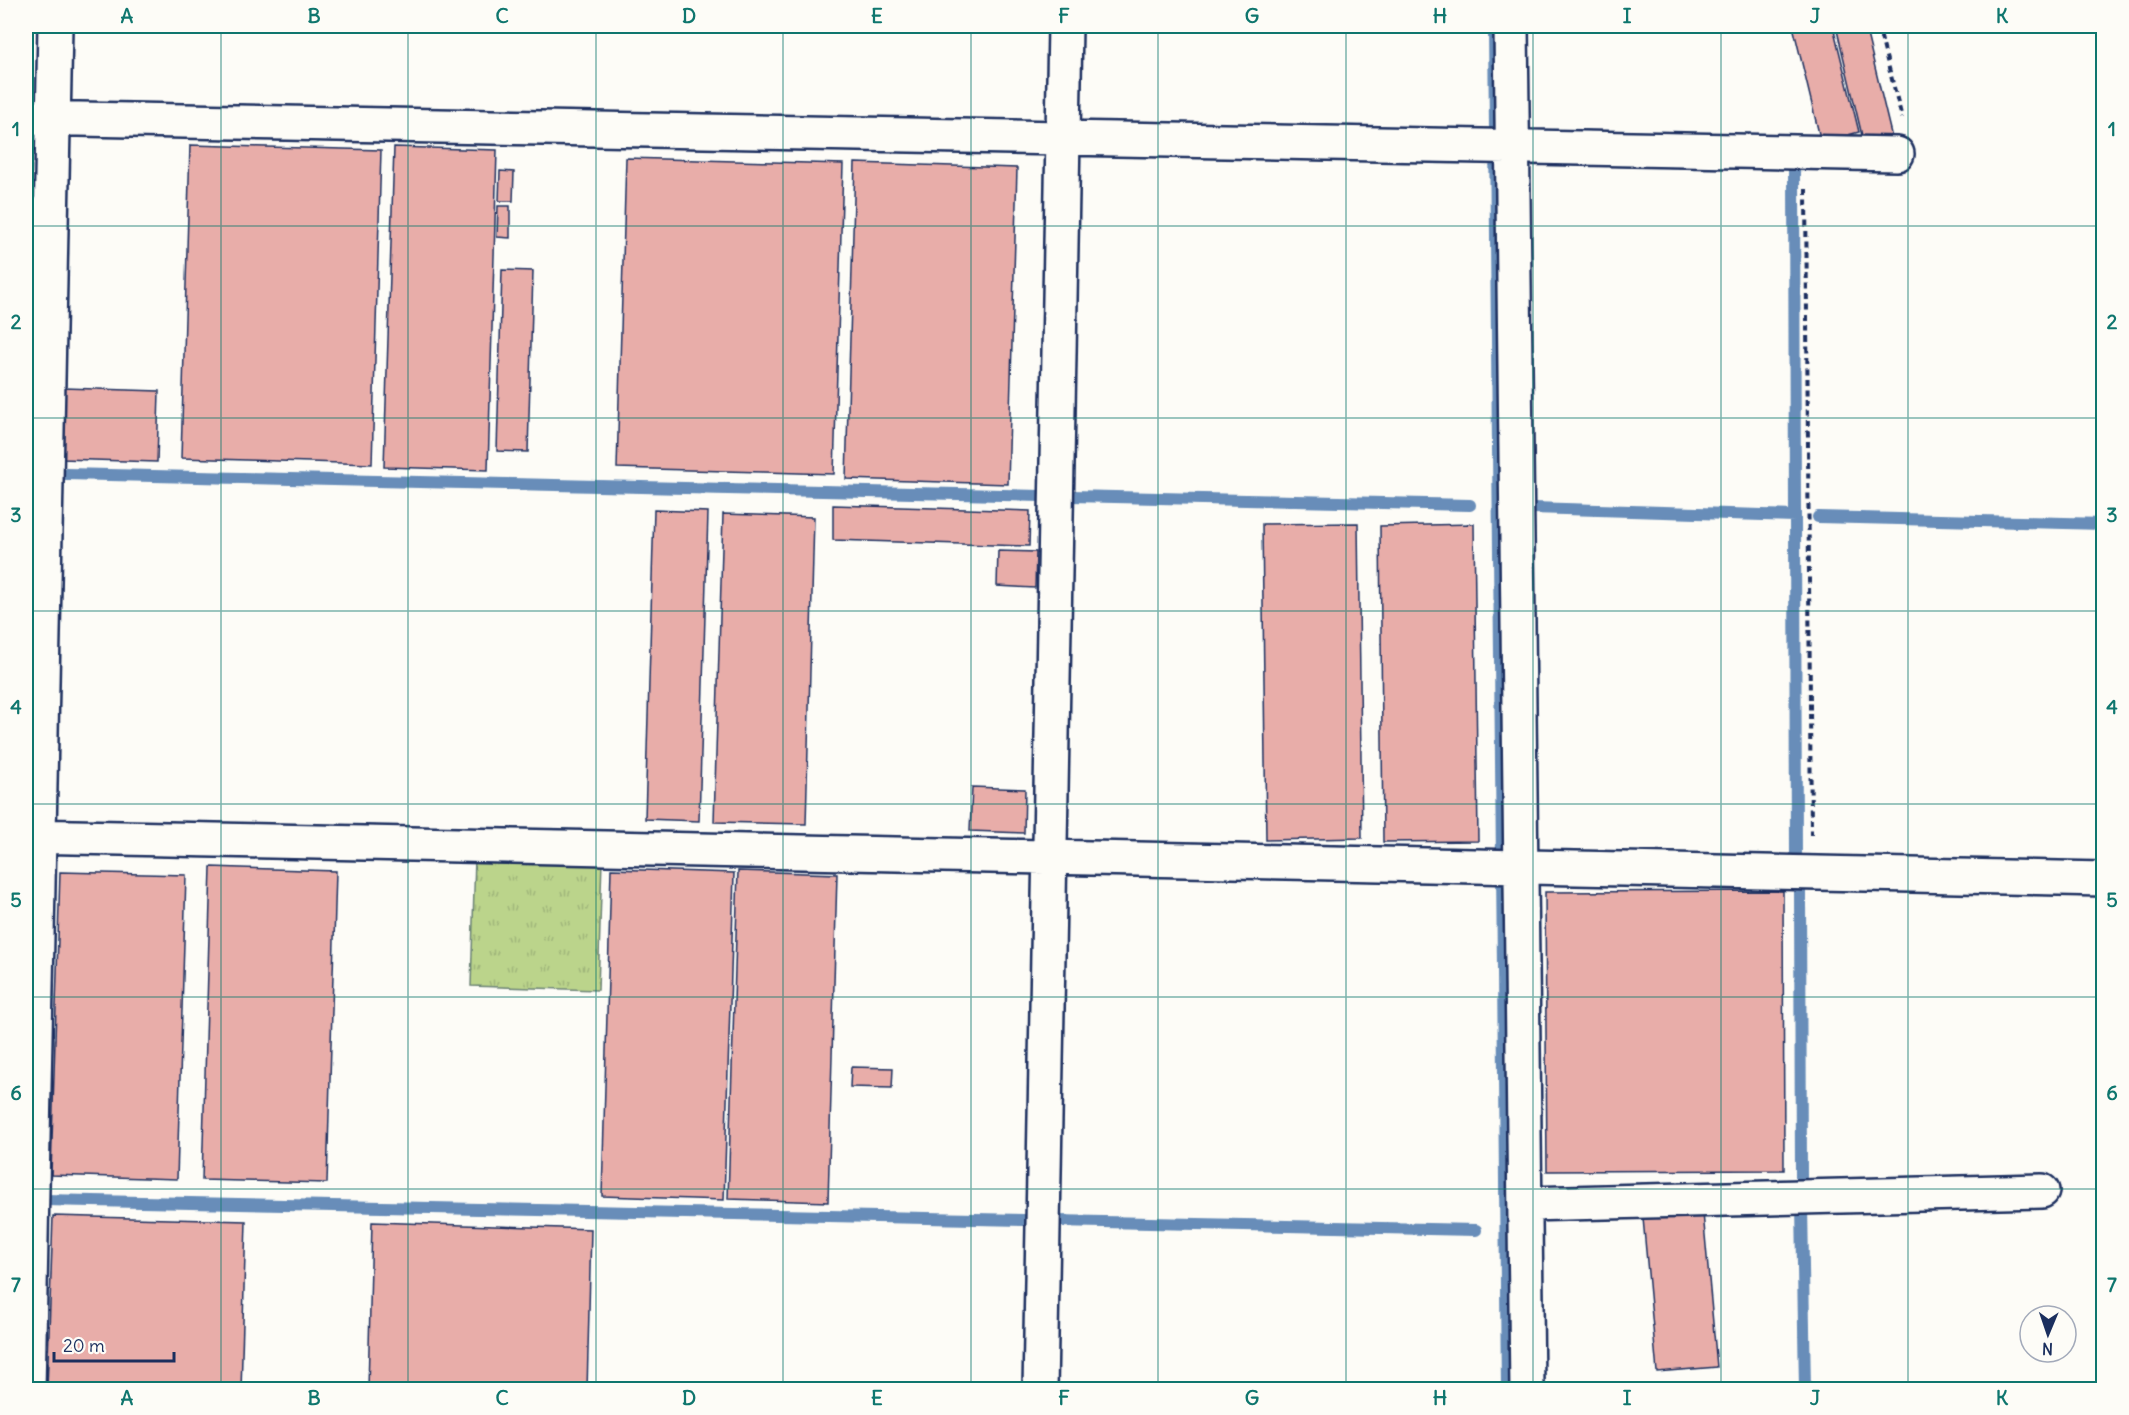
<svg xmlns="http://www.w3.org/2000/svg" width="2129" height="1415" font-family="Delius,sans-serif">
<style>
.grass{fill:url(#grass-tufts);stroke:#6b8274;stroke-width:1.5}
.lines{fill:none;stroke-linecap:round;stroke-linejoin:round}
.stream{stroke:#678db9;stroke-width:12}
.building{fill:#e8ada9;stroke:#1b2f5e;stroke-width:1.5}
.minor-casing{stroke:#1b2f5e;stroke-width:38}
.path{stroke:#1b2f5e;stroke-width:4;stroke-dasharray:6 4.5;stroke-linecap:butt}
.minor{stroke:#fdfcf7;stroke-width:33}
.grid{fill:none;stroke:#0f766e;stroke-width:1.5;stroke-opacity:0.55}
.neatline{fill:none;stroke:#0f766e;stroke-width:2}
.grid-label{font-size:20px;text-anchor:middle;font-weight:bold;fill:#0f766e}
</style>
<defs>
<pattern id="grass-tufts" width="24" height="20" patternUnits="userSpaceOnUse" patternTransform="scale(1.5)"><rect width="24" height="20" fill="#bbd48b"/><path d="M3 7l-1-3M5 7V3M7 7l1-3M15 17l-1-3M17 17v-4M19 17l1-3" fill="none" stroke="#a0b67a"/></pattern>
</defs>
<rect width="100%" height="100%" fill="#fdfcf7"/>
<filter id="ink" filterUnits="userSpaceOnUse"><feTurbulence type="fractalNoise" baseFrequency=".0167" numOctaves="2"/><feDisplacementMap in="SourceGraphic" scale="12" xChannelSelector="R" yChannelSelector="G"/><feConvolveMatrix kernelMatrix="1 2 1 2 8 2 1 2 1" color-interpolation-filters="sRGB"/></filter>
<g filter="url(#ink)">
<!-- grass -->
<path class="grass" d="M475,858l127,2 -4,130 -127,-4z"/>
<g class="lines">
<!-- stream -->
<path class="stream" d="M1494,26l13,1364
M1794,165l2,696
M66,474l976,22
M1071,496l399,9
M1532,508l263,8
M1818,517l286,7
M1800,889l1,288
M44,1200l980,20
M1802,1204l3,186
M1056,1221l420,9"/>
</g>
<!-- building -->
<path class="building" d="M1793,26h40l26,106 -38,10z
M1836,26h29l27,112 -28,6z
M26,145h6l-6,243z
M190,145l191,5 -9,314 -191,-6z
M394,147l103,3 -9,320 -104,-3z
M626,158l217,6 -9,310 -217,-6z
M855,163l162,5 -9,316 -162,-5z
M500,171l14,1 -1,29h-14z
M498,206h12v32l-13,-1z
M502,270l31,1 -5,181 -31,-1z
M64,388l95,3 -2,71 -95,-3z
M833,505l197,6 -1,35 -196,-6z
M654,510l54,2 -9,309 -54,-2z
M723,514l91,3 -8,307 -92,-2z
M1358,523l4,315 -96,2 -4,-316z
M1474,524l4,317 -95,1 -3,-316z
M998,551l38,1 -1,36 -38,-2z
M26,583h1l-1,52z
M972,787l53,2 -1,44 -54,-2z
M211,867l125,4 -9,312 -125,-3z
M611,869l123,4 -10,327 -122,-4z
M738,871l99,3 -9,328 -100,-3z
M60,872l126,3 -9,304 -126,-4z
M1783,891l1,279 -237,1 -2,-279z
M851,1067l42,1 -1,20 -42,-1z
M1703,1213l14,154 -60,5 -14,-154z
M53,1216l193,5 -5,169h-194z
M372,1222l219,7 -4,161h-219z"/>
<g class="lines">
<!-- minor casing -->
<g class="minor-casing">
<path id="minor" d="M1511,26l16,1364
M26,118l1871,36
M26,836l2078,43
M1526,1204l516,-13
M28,1390l27,-1364
M1040,1390l25,-1364"/>
</g>
<!-- path -->
<path class="path" d="M1878,26l24,92
M1806,189l5,646"/>
<!-- minor -->
<use href="#minor" class="minor"/>
</g>
</g>
<!-- grid -->
<path class="grid" d="M221,26v1364M408,26v1364M596,26v1364M783,26v1364M971,26v1364M1158,26v1364M1346,26v1364M1533,26v1364M1721,26v1364M1908,26v1364M26,226h2078M26,418h2078M26,611h2078M26,804h2078M26,997h2078M26,1189h2078"/>
<!-- margin -->
<rect width="2129" height="1415" fill="none" stroke="#fdfcf7" stroke-width="66"/>
<!-- north arrow -->
<g transform="translate(2048 1334) rotate(182)"><circle r="28" fill="#fdfcf7" stroke="#a3aaba" stroke-width="1.5"/>
<path d="M0-4.5L10 22L0 15L-10 22Z" fill="#1b2f5e"/>
<text y="-9" font-size="16" font-weight="bold" text-anchor="middle" fill="#1b2f5e">N</text>
</g>
<!-- scale -->
<path d="M54 1352v9h120v-9" fill="none" stroke="#1b2f5e" stroke-width="3"/>
<text x="63" y="1352" font-size="18" fill="#1b2f5e" stroke="#fdfcf7" stroke-width="4.5" paint-order="stroke">20 m</text>
<rect x="33" y="33" width="2063" height="1349" class="neatline"/>
<g class="grid-label">
<text x="127" y="23">A</text>
<text x="314" y="23">B</text>
<text x="502" y="23">C</text>
<text x="689" y="23">D</text>
<text x="877" y="23">E</text>
<text x="1064" y="23">F</text>
<text x="1252" y="23">G</text>
<text x="1440" y="23">H</text>
<text x="1627" y="23">I</text>
<text x="1815" y="23">J</text>
<text x="2002" y="23">K</text>
<text x="16" y="136">1</text>
<text x="2112" y="136">1</text>
<text x="16" y="329">2</text>
<text x="2112" y="329">2</text>
<text x="16" y="522">3</text>
<text x="2112" y="522">3</text>
<text x="16" y="714">4</text>
<text x="2112" y="714">4</text>
<text x="16" y="907">5</text>
<text x="2112" y="907">5</text>
<text x="16" y="1100">6</text>
<text x="2112" y="1100">6</text>
<text x="16" y="1292">7</text>
<text x="2112" y="1292">7</text>
<text x="127" y="1405">A</text>
<text x="314" y="1405">B</text>
<text x="502" y="1405">C</text>
<text x="689" y="1405">D</text>
<text x="877" y="1405">E</text>
<text x="1064" y="1405">F</text>
<text x="1252" y="1405">G</text>
<text x="1440" y="1405">H</text>
<text x="1627" y="1405">I</text>
<text x="1815" y="1405">J</text>
<text x="2002" y="1405">K</text>
</g>
</svg>
